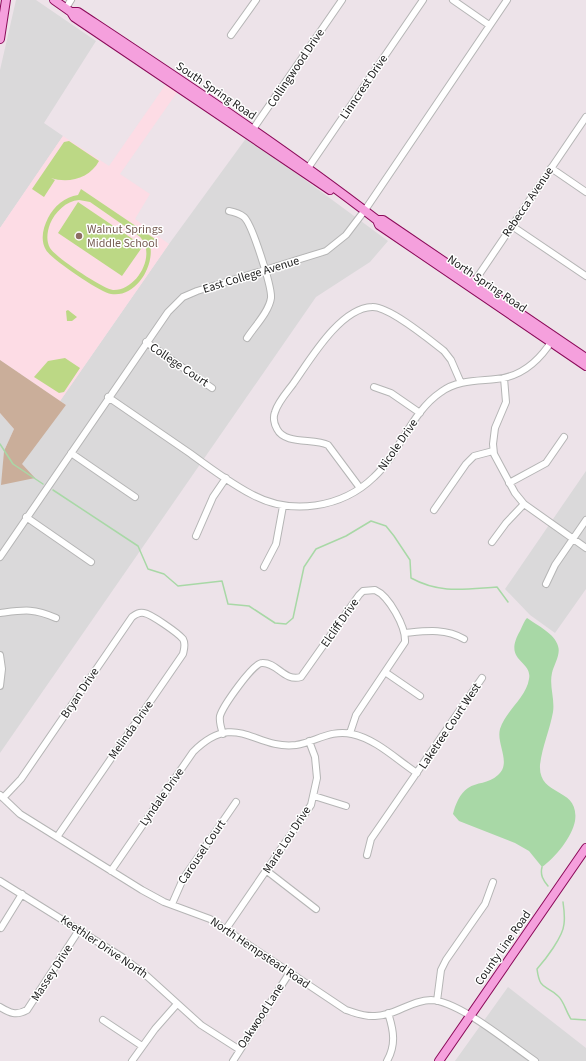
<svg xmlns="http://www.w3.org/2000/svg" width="586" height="1061" font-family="'Source Sans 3',sans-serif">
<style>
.residential{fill:#dad9da}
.education{fill:#fddce5}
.forest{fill:#caae9a}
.pitch{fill:#bcd885;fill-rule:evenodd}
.water{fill:#a8d8a6}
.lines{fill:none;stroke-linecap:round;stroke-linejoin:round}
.stream{stroke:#a8d8a6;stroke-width:1.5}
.minor-casing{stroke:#b5b5b5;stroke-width:8}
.major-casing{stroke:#8b0a59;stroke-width:10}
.minor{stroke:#fff;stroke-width:6}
.major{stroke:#f5a0dd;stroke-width:8}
.education-dot{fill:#8d6e63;stroke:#fff;stroke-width:1.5}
.labels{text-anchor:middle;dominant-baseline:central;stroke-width:3;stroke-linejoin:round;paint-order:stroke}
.street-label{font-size:12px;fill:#1c1c1c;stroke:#fff}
.education-label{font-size:12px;fill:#785e54;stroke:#fff;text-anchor:start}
</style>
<rect width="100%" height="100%" fill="#ede3e9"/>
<!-- residential -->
<path class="residential" d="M16,0h20l60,41 -52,82 19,13 -63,92v-158z
M247,137l141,104 -18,21 -54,35 -316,456v-340l14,16 -10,22 -2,33 64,-79 -6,-4 109,-157z
M586,471v118l-31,44 -25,-18 -25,-26z
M508,987l78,61v13h-131z"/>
<!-- education -->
<path class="education" d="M166,84l12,7 -58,83 30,20 -15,25 34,25 -109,157 -60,-41v-132l63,-92 46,30z"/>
<!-- forest -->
<path class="forest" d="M0,360l66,45 -44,59 13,14 -34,7 3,-34 10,-22 -14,-16z"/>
<!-- pitch -->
<path class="pitch" d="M69,141l30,20c-9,17 -30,23 -48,17l4,2 -11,17 -12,-8 32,-47z
M81,189l77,52 -3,6 -5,-3c5,22 -14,54 -39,50 -10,-1 -60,-35 -65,-44 -6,-10 -3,-22 2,-32 6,-12 17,-21 30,-23zM79,200l11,2 49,34c19,17 -2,55 -26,54 -10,-1 -58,-33 -63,-42 -4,-7 -3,-16 0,-24 5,-12 16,-23 29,-24z
M78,202l65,44 -21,30 -64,-43z
M68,310l9,7 -5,4h-5l-1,-10z
M65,358l15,10 -16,24 -5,1 -25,-16 14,-16z"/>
<!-- water -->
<path class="water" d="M527,618c10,7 28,16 31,28 3,8 -4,19 -6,27 -3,13 3,26 1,39 -3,17 -11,35 -13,53 -2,33 40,21 35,56 -3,16 -20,37 -33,46l-13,-16 -14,-8 -56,-22 -6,-7c2,-9 7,-21 15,-26 9,-6 20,-4 30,-13 14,-12 -2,-31 2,-46 6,-19 26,-31 29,-50 4,-19 -27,-17 -9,-48 2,-4 4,-10 7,-13z"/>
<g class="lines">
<!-- stream -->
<path class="stream" d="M0,444l13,20 30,20
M53,490l85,56 10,23 16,5 14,12 44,-5 6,23 21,2 26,17 11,1 7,-6 11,-51 12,-18 30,-13 25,-15 15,5 8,10 16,24 1,18c29,16 54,11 86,9l11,15
M542,867c-2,8 1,13 6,19
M563,902c1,7 2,15 1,22 -1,13 -19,36 -27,45 3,22 8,15 21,27 6,5 8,16 13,23l15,1"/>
<!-- minor casing -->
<g class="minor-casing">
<path id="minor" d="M453,0l36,25
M66,8l5,-8
M231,35l25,-35
M251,132l91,-132
M551,168l35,24
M306,171l117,-171
M229,211c5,1 10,2 15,6 8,7 28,70 27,81 -2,14 -17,29 -24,40
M512,226l74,50
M472,285l114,-168
M146,342l66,46
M504,378l2,24 -11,26 -2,16 1,10 21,39 9,11 62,44
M374,387l17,6 29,20
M108,397c28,19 55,38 83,57 19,14 39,29 60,40 40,22 91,14 123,-17 26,-24 37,-65 67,-85 16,-12 36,-11 55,-13 26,-2 44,-19 57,-40
M71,453l64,44
M509,483l37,-20 18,-26
M360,488l-32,-43c-14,-7 -43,0 -51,-16 -3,-5 -4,-12 -2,-17 3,-10 12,-20 18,-28 17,-24 47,-76 79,-77 17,-1 58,33 72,44l7,9 10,23
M434,510l32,-46 8,-8 19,-5
M26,517l65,45
M196,536l17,-39 13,-19
M492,542l14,-19 18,-19
M0,557l168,-245 15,-15 14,-6 129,-40 20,-16 19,-25 142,-210
M264,567l12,-23 7,-38
M546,584l9,-19 31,-45
M0,613c24,-3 33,-5 56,5
M405,633c21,-2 40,-5 59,6
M0,655l2,14 -2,17
M385,672l35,24
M223,734c-2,-6 -4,-12 -3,-18 3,-10 33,-53 42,-53 15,-1 22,19 39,14l58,-82 4,-4 12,-1c14,6 31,37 30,52l-49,73 -6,18
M0,795l20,19 122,76 22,12 46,17 136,91c10,3 18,7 29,6 20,0 36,-16 56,-16 28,1 79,44 104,61
M314,796l32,10
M3,798l18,-19 111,-162c4,-3 7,-5 12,-4 7,1 34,20 39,26 3,5 1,10 0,15l-126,183
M367,855l4,-16 111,-161
M111,871l82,-119c43,-43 61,-2 103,-7 19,-3 35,-16 56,-11 24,5 45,26 65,39
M267,871l49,38
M0,881l122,76 26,20 53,48 39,25
M172,904l11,-25 53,-77
M1,928l21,-34
M226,929l85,-124 6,-27 -2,-21 -6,-16
M437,1001l4,-31 5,-10 39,-56 8,-22
M0,1007c10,6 16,9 27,3l52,-80
M103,1020l39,26
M132,1061l23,-32 22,-25
M233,1061l57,-89
M387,1061c9,-16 7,-30 1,-48"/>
</g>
<!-- major casing -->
<g class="major-casing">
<path id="major" d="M54,0l17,12 3,5 256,173
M71,12h7c101,67 203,134 299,208l2,5 207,141
M0,39l6,-39
M377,220h6l203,138
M439,1061l147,-213"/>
</g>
<!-- minor -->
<use href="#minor" class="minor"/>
<!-- major -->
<use href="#major" class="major"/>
</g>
<!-- markers -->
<circle class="education-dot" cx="79" cy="236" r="4"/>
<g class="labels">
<!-- street labels -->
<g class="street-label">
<text transform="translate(296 68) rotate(-56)">Collingwood Drive</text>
<text transform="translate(364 87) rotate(-56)">Linncrest Drive</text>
<text transform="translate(216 91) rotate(34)">South Spring Road</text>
<text transform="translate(528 202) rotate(-56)">Rebecca Avenue</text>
<text transform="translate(251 275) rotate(-17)">East College Avenue</text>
<text transform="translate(487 284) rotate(34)">North Spring Road</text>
<text transform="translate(179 365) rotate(34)">College Court</text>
<text transform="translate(398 445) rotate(-55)">Nicole Drive</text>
<text transform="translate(340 623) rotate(-55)">Elcliff Drive</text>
<text transform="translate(80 693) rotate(-56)">Bryan Drive</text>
<text transform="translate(450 726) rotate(-56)">Laketree Court West</text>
<text transform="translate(131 730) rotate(-55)">Melinda Drive</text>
<text transform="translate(162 797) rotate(-55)">Lyndale Drive</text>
<text transform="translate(287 840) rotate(-57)">Marie Lou Drive</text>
<text transform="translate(202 852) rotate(-56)">Carousel Court</text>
<text transform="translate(104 947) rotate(34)">Keethler Drive North</text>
<text transform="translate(503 948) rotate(-55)">County Line Road</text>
<text transform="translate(260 953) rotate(34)">North Hempstead Road</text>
<text transform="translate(52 973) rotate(-57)">Massey Drive</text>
<text transform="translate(261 1016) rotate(-57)">Oakwood Lane</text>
</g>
<!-- education labels -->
<g class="education-label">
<text x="87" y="229">Walnut Springs<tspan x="87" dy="14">Middle School</tspan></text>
</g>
</g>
</svg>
